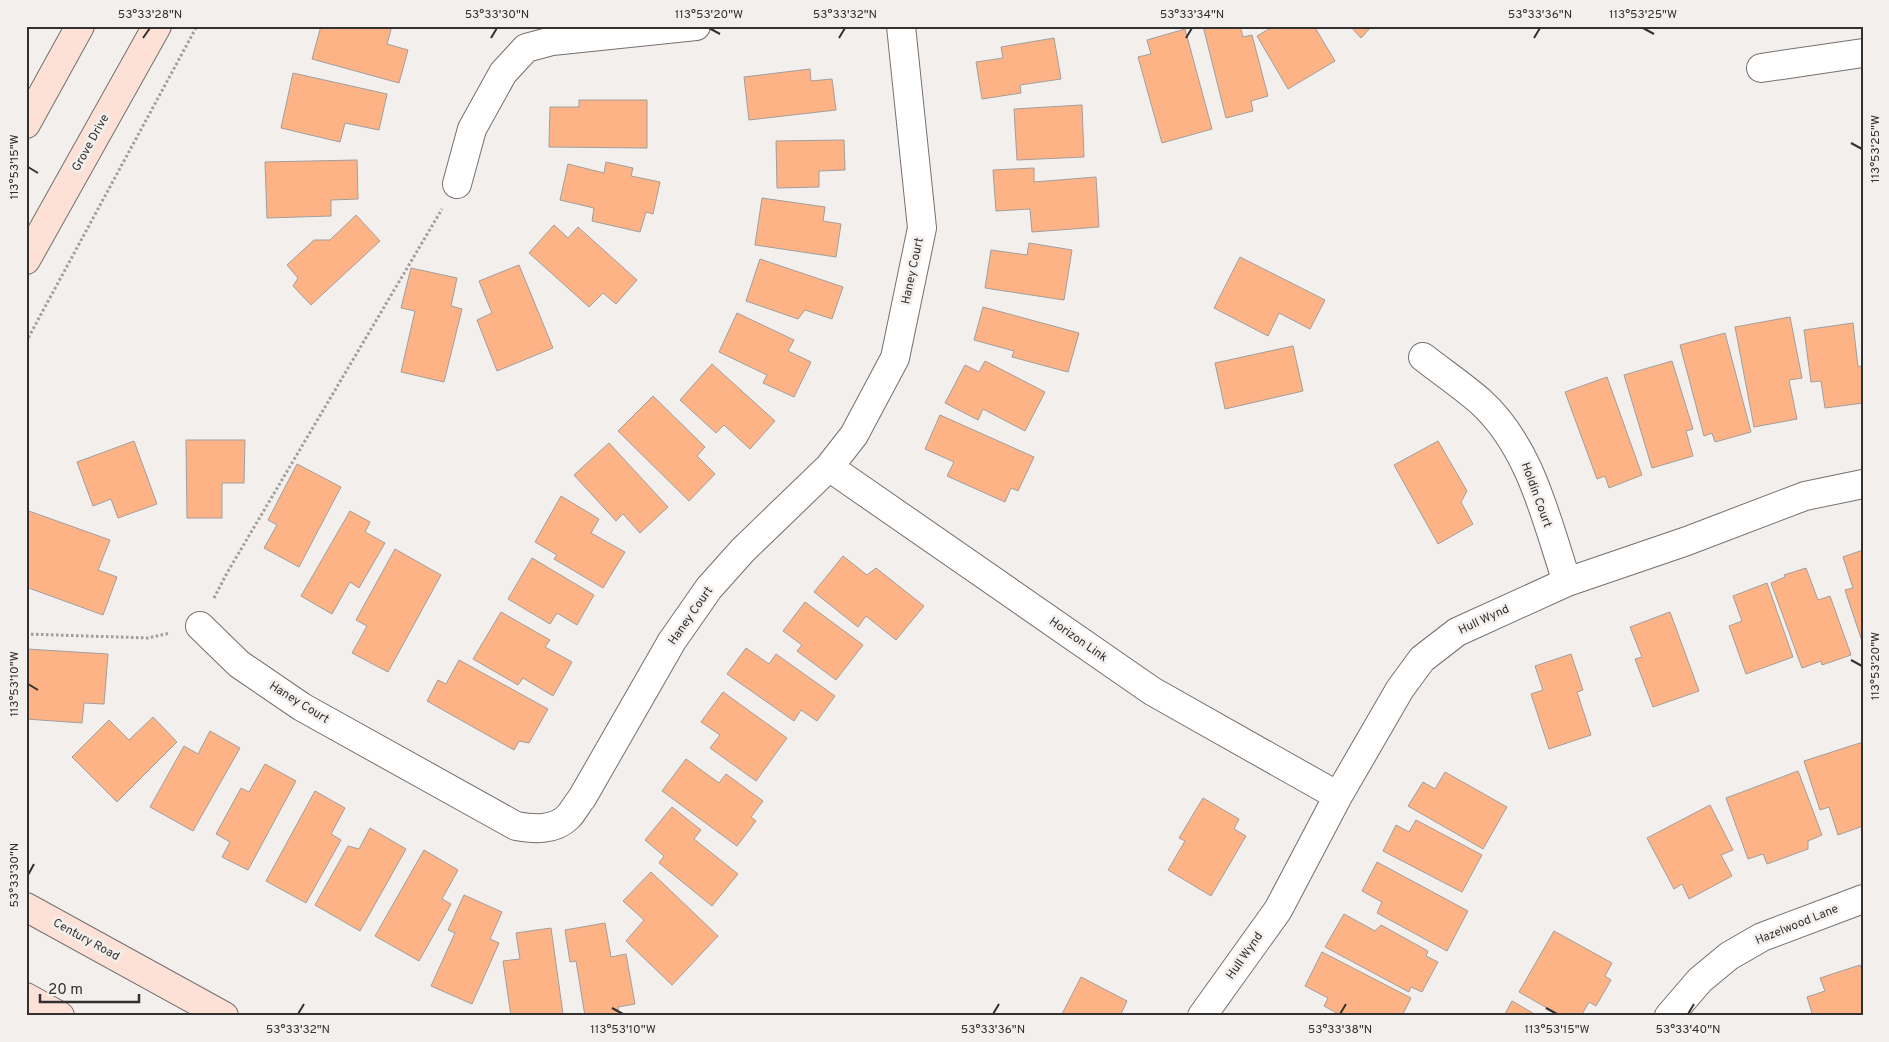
<svg xmlns="http://www.w3.org/2000/svg" width="1889" height="1042" font-family="Overpass,sans-serif">
<style>
.building{fill:#feb387;stroke:#a29e9b}
.lines{fill:none;stroke-linecap:round;stroke-linejoin:round}
.street-casing{stroke:#75706e;stroke-width:30}
.secondary-casing{stroke:#75706e;stroke-width:30}
.path{stroke:#a19d9b;stroke-width:3;stroke-dasharray:2.5 2.5;stroke-linecap:butt}
.street{stroke:#fff;stroke-width:28}
.secondary{stroke:#fee1d6;stroke-width:28}
.ticks{fill:none;stroke:#333130;stroke-width:2}
.labels{text-anchor:middle;dominant-baseline:central;stroke-width:5;stroke-linejoin:round;paint-order:stroke}
.street-label{font-size:12px;fill:#333130;stroke:#f3efec}
.neatline{fill:none;stroke:#333130;stroke-width:2}
.ticks-label{font-size:12px;text-anchor:middle;fill:#333130}
</style>
<rect width="100%" height="100%" fill="#f3efec"/>
<!-- building -->
<path class="building" d="M321,26h71l-5,18 21,6 -9,33 -87,-24z
M1203,26h37l3,11 9,-2 16,61 -17,5 2,10 -27,7z
M1274,26h40l21,35 -47,28 -31,-53z
M1350,26h22l-11,12z
M1185,29l27,100 -50,14 -24,-86 13,-3 -4,-14z
M1054,38l7,41 -41,6 1,8 -39,6 -6,-37 27,-4 -2,-11z
M810,69l1,12 21,-2 4,31 -87,10 -5,-43z
M293,73l94,21 -8,36 -34,-7 -5,19 -59,-14z
M579,100h68v48l-98,-1 1,-40h29z
M1082,105l2,52 -67,3 -3,-51z
M844,140l1,30 -26,1v16l-42,1 -1,-47z
M357,160l1,39 -27,1v16l-64,2 -2,-56z
M606,162l27,6 -2,8 29,6 -7,32 -7,-2 -6,20 -48,-11 2,-13 -34,-8 8,-36 36,9z
M1034,168v14l62,-5 3,50 -67,5 -2,-23 -34,2 -3,-41z
M762,198l63,9 -2,14 18,3 -5,33 -81,-12z
M356,215l24,26 -69,64 -18,-19 5,-8 -11,-13 27,-25h16z
M554,225l14,13 10,-11 59,53 -21,24 -13,-11 -14,14 -60,-54z
M1029,243l43,7 -8,50 -79,-12 6,-38 36,5z
M1240,257l85,43 -15,29 -31,-16 -11,23 -54,-28z
M760,259l83,28 -11,32 -27,-9 -7,9 -52,-18z
M519,265l34,83 -56,23 -20,-51 15,-7 -13,-32z
M411,268l46,10 -6,28 11,3 -18,73 -43,-10 14,-61 -14,-3z
M983,307l96,26 -11,39 -56,-15 2,-6 -40,-11z
M737,313l57,27 -6,11 23,11 -17,35 -31,-14 4,-8 -48,-23z
M1790,317l12,61 -13,2 8,39 -43,8 -19,-100z
M1853,323l5,44 5,-2v38l-38,5 -4,-27 -10,1 -7,-52z
M1725,333l26,99 -36,10 -3,-9 -8,3 -24,-91z
M1293,346l10,45 -78,18 -10,-46z
M985,361l60,31 -20,39 -42,-22 -5,11 -33,-17 20,-38 14,7z
M1672,361l21,68 -7,2 7,25 -41,12 -28,-93z
M712,364l63,57 -25,28 -26,-24 -8,8 -36,-33z
M1607,377l35,98 -33,13 -4,-12 -8,3 -32,-87z
M653,396l52,51 -8,9 18,18 -26,27 -71,-70z
M940,415l94,42 -16,34 -7,-3 -6,14 -58,-26 7,-14 -29,-13z
M186,440h59l-1,43h-22v35h-35z
M134,441l23,63 -39,14 -7,-19 -18,7 -16,-44z
M1438,441l29,50 -6,11 12,22 -35,20 -44,-79z
M609,443l59,64 -28,26 -17,-19 -7,7 -42,-46z
M297,464l44,23 -42,80 -35,-19 13,-23 -9,-5z
M561,496l38,23 -8,14 34,19 -22,36 -49,-29 3,-4 -22,-13z
M26,510l84,30 -12,30 19,7 -14,38 -77,-28z
M350,511l20,11 -5,10 20,11 -26,45 -9,-6 -18,32 -31,-18z
M395,549l46,26 -53,97 -36,-19 15,-27 -11,-6z
M1863,550v94l-18,-54 8,-2 -10,-31z
M843,556l24,19 9,-7 48,38 -28,34 -30,-24 -8,11 -44,-35z
M532,558l62,37 -17,30 -20,-12 -7,11 -42,-25z
M1806,568l12,32 12,-4 21,59 -29,10 -1,-4 -19,7 -31,-85 14,-6 -1,-2z
M1767,583l26,74 -47,17 -17,-48 13,-5 -9,-25z
M805,602l58,43 -27,35 -39,-29 5,-6 -19,-14z
M501,612l49,28 -5,7 27,15 -19,34 -30,-18 -5,7 -45,-26z
M1670,612l29,79 -46,16 -18,-48 7,-2 -12,-30z
M746,648l23,16 7,-10 59,42 -18,25 -16,-11 -7,11 -67,-47z
M27,649l81,5 -4,50 -20,-1 -2,20 -56,-4z
M1571,654l12,36 -6,2 14,43 -42,14 -18,-55 12,-4 -8,-24z
M459,660l89,49 -19,34 -10,-2 -5,9 -87,-49 11,-21 8,4z
M723,692l64,46 -31,43 -46,-33 10,-13 -19,-13z
M153,717l24,25 -60,60 -45,-45 37,-37 20,20z
M210,731l30,17 -47,83 -43,-24 34,-61 14,8z
M1863,742v84l-25,9 -9,-28 -9,3 -16,-49z
M686,759l33,24 7,-9 37,27 -12,16 5,4 -19,25 -75,-55z
M265,764l31,17 -48,89 -26,-13 8,-15 -14,-8 25,-46 8,4z
M1798,771l24,64 -14,6v8l-41,15 -4,-10 -15,5 -22,-61z
M1445,772l62,35 -24,42 -75,-43 15,-24 12,7z
M315,791l30,17 -14,26 10,6 -35,63 -40,-22z
M1203,798l36,21 -5,10 12,7 -35,60 -43,-26 17,-29 -6,-3z
M1710,805l23,45 -12,5 11,21 -43,23 -7,-15 -8,5 -27,-51z
M672,807l29,23 -7,9 44,35 -26,32 -53,-43 5,-7 -19,-16z
M1416,820l66,35 -20,37 -79,-41 13,-26 13,7z
M370,828l36,21 -46,82 -45,-26 33,-59 11,3z
M424,850l34,20 -16,29 9,5 -32,57 -44,-25z
M1377,862l91,49 -21,40 -70,-38 5,-11 -20,-11z
M651,872l67,64 -46,49 -46,-44 18,-21 -21,-19z
M464,895l38,17 -12,27 9,4 -27,61 -41,-18 24,-53 -7,-3z
M1344,914l31,17 6,-6 47,26 -2,5 12,6 -16,30 -11,-5 -2,5 -84,-45z
M605,923l6,34 15,-3 9,50 -17,3 1,9h-34l-9,-55 -6,1 -5,-32z
M551,928l12,86 -52,2 -8,-55 17,-2 -4,-26z
M1554,931l58,32 -7,13 6,4 -15,26 -7,-4 -8,14h-20l-42,-24z
M1322,952l89,46 -9,18h-60l-18,-10 4,-8 -23,-12z
M1860,965l3,9v42h-50l-6,-19 18,-6 -5,-13z
M1081,977l46,24 -7,15h-59z
M1512,1001l26,15h-34z"/>
<g class="lines">
<!-- street casing -->
<g class="street-casing">
<path id="street" d="M1761,68l102,-15
M457,184l15,-55 31,-56 23,-25 26,-7 144,-15
M1423,357c19,15 40,29 58,45 50,46 65,117 86,180
M829,467l323,224 186,105
M200,626l39,38 63,43 214,119c17,3 38,5 52,-9 5,-5 9,-13 14,-19l90,-157 37,-53 34,-38 86,-83 25,-32 41,-77 27,-130 -21,-202
M1202,1016l76,-106 60,-114 62,-107 22,-30 35,-27 110,-50 120,-41 118,-45 58,-12
M1669,1016l31,-36 29,-24 33,-19 101,-38"/>
</g>
<!-- secondary casing -->
<g class="secondary-casing">
<path id="secondary" d="M26,124l54,-98
M26,260l131,-234
M26,907l198,109
M26,997l34,19"/>
</g>
<!-- path -->
<path class="path" d="M26,29l2,-3
M26,342l171,-316
M214,598l13,-25 215,-364
M26,634l122,4 22,-5"/>
<!-- street -->
<use href="#street" class="street"/>
<!-- secondary -->
<use href="#secondary" class="secondary"/>
</g>
<!-- ticks -->
<path class="ticks" d="M709,28l11,6M1643,28l11,6M143,38l7,-10M491,38l6,-10M839,38l6,-10M1186,38l6,-10M1534,38l6,-10M1851,143l11,6M28,167l10,6M1851,660l11,6M28,684l10,6M28,875l6,-11M612,1008l11,6M1546,1008l11,6M298,1014l6,-10M993,1014l6,-10M1340,1014l6,-10M1688,1014l6,-10"/>
<g class="labels">
<!-- street labels -->
<g class="street-label">
<text transform="translate(91 143) rotate(-61)">Grove Drive</text>
<text transform="translate(913 271) rotate(-78)">Haney Court</text>
<text transform="translate(1536 495) rotate(70)">Holdin Court</text>
<text transform="translate(691 616) rotate(-55)">Haney Court</text>
<text transform="translate(1484 620) rotate(-25)">Hull Wynd</text>
<text transform="translate(1078 640) rotate(35)">Horizon Link</text>
<text transform="translate(299 703) rotate(32)">Haney Court</text>
<text transform="translate(1797 925) rotate(-22)">Hazelwood Lane</text>
<text transform="translate(86 940) rotate(29)">Century Road</text>
<text transform="translate(1245 956) rotate(-55)">Hull Wynd</text>
</g>
</g>
<!-- border -->
<rect width="1889" height="1042" fill="none" stroke="#f3efec" stroke-width="55"/>
<!-- scale -->
<path d="M40 994v8h99v-8" fill="none" stroke="#333130" stroke-width="2.5"/>
<text x="48" y="994" font-size="15" fill="#333130" stroke="#f3efec" stroke-width="4" paint-order="stroke">20 m</text>
<rect x="28" y="28" width="1834" height="986" class="neatline"/>
<g class="ticks-label">
<text x="150" y="18">53°33'28"N</text>
<text x="497" y="18">53°33'30"N</text>
<text x="709" y="18">113°53'20"W</text>
<text x="845" y="18">53°33'32"N</text>
<text x="1192" y="18">53°33'34"N</text>
<text x="1540" y="18">53°33'36"N</text>
<text x="1643" y="18">113°53'25"W</text>
<text transform="translate(1875 149) rotate(-90)" y="4">113°53'25"W</text>
<text transform="translate(14 167) rotate(-90)" y="4">113°53'15"W</text>
<text transform="translate(1875 666) rotate(-90)" y="4">113°53'20"W</text>
<text transform="translate(14 684) rotate(-90)" y="4">113°53'10"W</text>
<text transform="translate(14 875) rotate(-90)" y="4">53°33'30"N</text>
<text x="298" y="1033">53°33'32"N</text>
<text x="623" y="1033">113°53'10"W</text>
<text x="993" y="1033">53°33'36"N</text>
<text x="1340" y="1033">53°33'38"N</text>
<text x="1557" y="1033">113°53'15"W</text>
<text x="1688" y="1033">53°33'40"N</text>
</g>
</svg>
